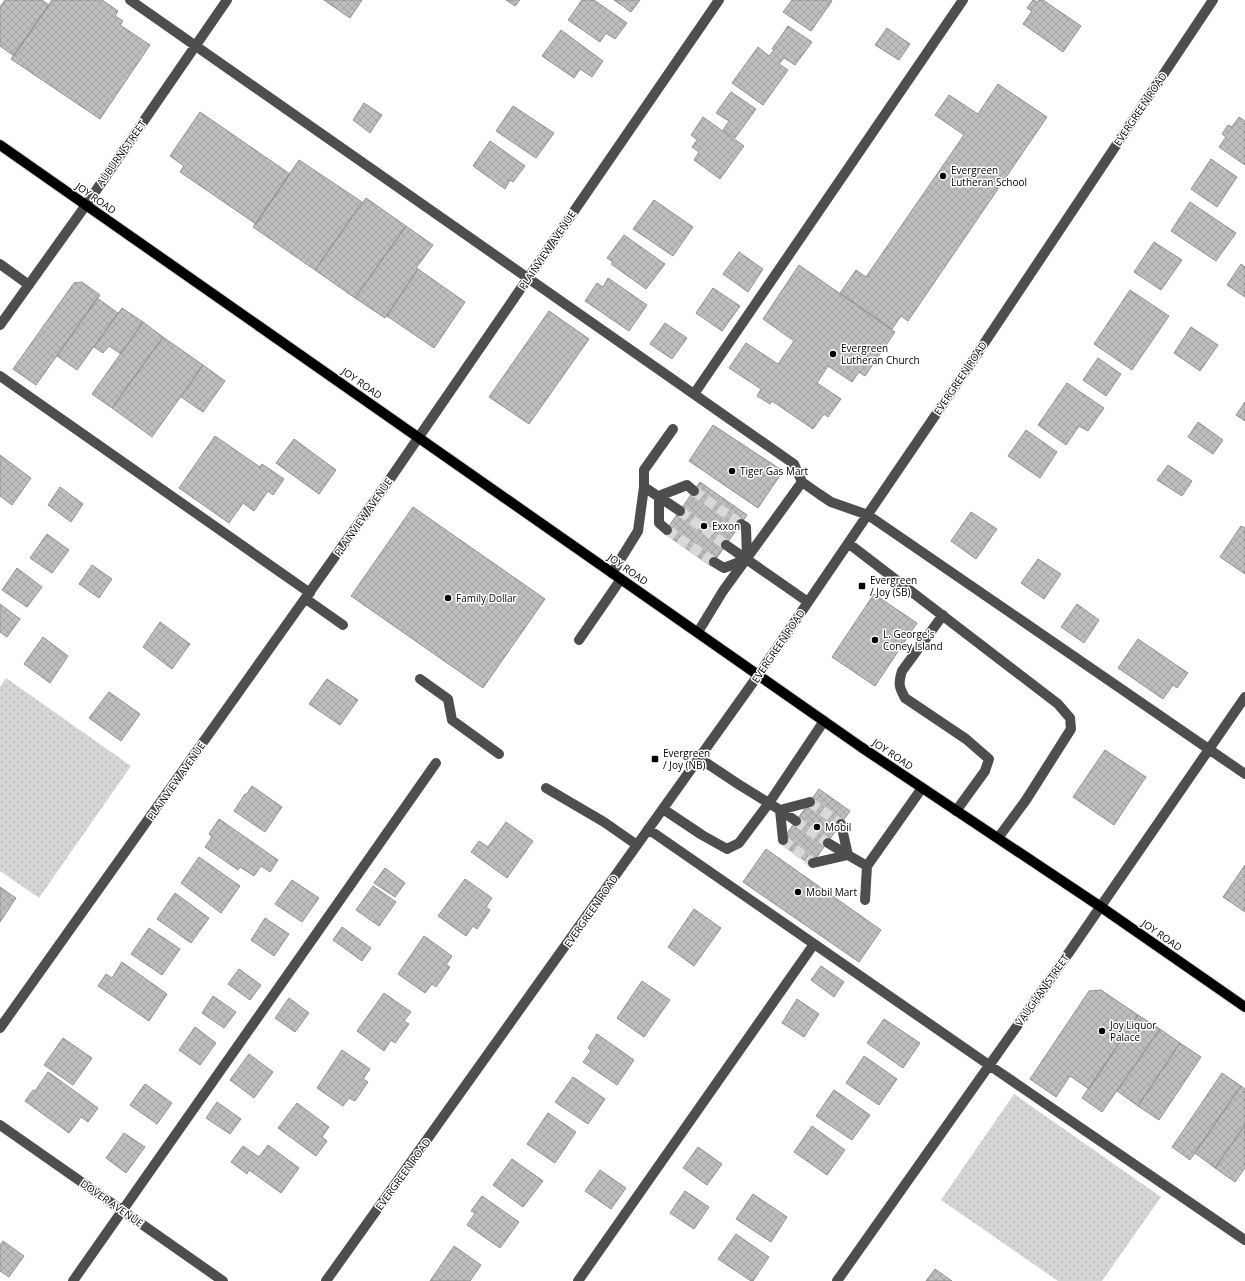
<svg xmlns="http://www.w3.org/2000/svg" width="1245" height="1281" font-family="'Open Sans',sans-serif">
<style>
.grass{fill:url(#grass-dots)}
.building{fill:url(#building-cross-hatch);stroke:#929292}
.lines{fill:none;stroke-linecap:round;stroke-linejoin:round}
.minor-tunnel{stroke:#d9d9d9;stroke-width:10;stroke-dasharray:10 5;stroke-linecap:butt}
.major-casing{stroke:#dbdbdb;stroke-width:12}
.minor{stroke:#4e4e4e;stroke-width:10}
.major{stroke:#000;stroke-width:10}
.poi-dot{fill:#000;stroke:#fff;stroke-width:1.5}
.labels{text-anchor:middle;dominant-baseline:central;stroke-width:3;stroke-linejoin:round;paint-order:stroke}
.street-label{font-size:10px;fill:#000;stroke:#fff}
.poi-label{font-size:10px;fill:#000;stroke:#fff;text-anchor:start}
</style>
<defs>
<pattern id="grass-dots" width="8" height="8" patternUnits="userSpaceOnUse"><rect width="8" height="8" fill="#d5d5d5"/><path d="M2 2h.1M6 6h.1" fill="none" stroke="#b5b5b5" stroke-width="1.8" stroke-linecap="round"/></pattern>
<pattern id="building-cross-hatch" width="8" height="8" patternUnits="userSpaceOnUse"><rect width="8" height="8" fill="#bebebe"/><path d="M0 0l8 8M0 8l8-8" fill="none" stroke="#a2a2a2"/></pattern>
</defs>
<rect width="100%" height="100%" fill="#fff"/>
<!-- grass -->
<path class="grass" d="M6,678l125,88 -92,132 -39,-27v-184z
M1014,1094l147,103 -59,84h-44l-117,-81z"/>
<!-- building -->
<path class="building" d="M5,0h37l7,5 -35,51 -14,-10v-39z
M52,0h50l16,11 -3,5 8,5 -3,4 30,20 -50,74 -89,-60z
M324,0h38l-12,18z
M506,0h14l-5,6z
M582,0h12l33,23 -12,16 -9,-6 -6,9 -32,-22z
M614,0h26l-9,12z
M792,0h38l2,1 -21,30 -28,-19z
M1033,0l5,2 1,-2h4l38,26 -18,26 -40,-28 9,-13 -5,-3z
M788,26l24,16 -17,23 -11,-7 -5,6 9,6 -25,35 -31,-22 26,-36 11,9 5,-6 -2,-1z
M887,28l23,16 -11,16 -24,-15z
M561,30l42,31 -11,16 -12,-8 -6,9 -32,-22z
M998,84l49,33 -139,204 -7,-5 -9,13 -52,-36 16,-23 10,7 98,-142 -29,-20 14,-20 29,19z
M731,92l25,17 -21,29 -12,-8 6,-9 -13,-8z
M364,103l18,12 -12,18 -17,-13z
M513,106l41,27 -18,25 -40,-27z
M200,112l90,62 -34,50 -76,-52 4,-6 -14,-10z
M703,117l41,29 -24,33 -26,-19 5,-8 -7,-5 5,-7 -6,-5z
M1239,117l6,4v44l-26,-18 7,-10 -4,-3 6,-9 4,2z
M490,141l35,25 -12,16 -3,-2 -5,9 -32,-23z
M1211,159l26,18 -20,30 -26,-18z
M299,160l63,42 -47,68 -62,-43z
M366,198l40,28 -51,72 -40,-28z
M654,200l39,27 -20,29 -40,-27z
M1190,202l46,31 -20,28 -45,-30z
M406,226l27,19 -17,23 2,1 -33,49 -30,-20z
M624,235l41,29 -19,25 -35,-25 2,-2 -6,-4z
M1154,242l28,18 -21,30 -27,-18z
M739,252l24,17 -15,23 -25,-18z
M1241,264l4,3v30l-18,-12z
M799,265l96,67 -30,44 -6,-4 -7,10 -24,-16 -11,17 24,16 -13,18 -4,-3 -11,15 -41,-28 -2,3 -13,-8 4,-7 -32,-21 17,-25 32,21 16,-23 -31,-22z
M418,269l47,33 -31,46 -47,-32z
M608,278l39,27 -18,26 -44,-30 12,-18 6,4z
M82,282l18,13 -64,90 -23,-16 61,-86z
M713,288l27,18 -18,25 -26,-18z
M1130,290l39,26 -37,54 -38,-26z
M97,298l21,15 -41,57 -20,-14z
M122,308l21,14 -22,32 -12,-8 -6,7 -9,-6z
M549,311l40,28 -60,85 -40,-27z
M143,322l20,15 -51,71 -20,-14z
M665,323l22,15 -15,21 -22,-15z
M1191,327l27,18 -18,26 -26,-18z
M163,337l40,28 -51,72 -40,-29z
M1098,358l23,16 -15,22 -23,-16z
M203,365l22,16 -22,31 -22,-15z
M1067,383l37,25 -16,23 -9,-5 -13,19 -28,-20z
M1245,402v19l-9,-6z
M1198,422l25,18 -10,14 -25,-17z
M713,425l70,46 -25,37 -69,-47z
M1026,430l31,22 -17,26 -32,-22z
M215,436l45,31 2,-3 22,15 -11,16 -5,-4 -14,20 -11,-8 -14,20 -50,-35z
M294,439l42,31 -17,24 -43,-31z
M0,455l31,23 -19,27 -12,-9z
M1168,465l24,16 -10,15 -25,-16z
M700,482l47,33 -36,51 -47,-33z
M60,487l23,17 -12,18 -23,-17z
M413,507l132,92 -62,89 -132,-92z
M971,512l26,17 -21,30 -25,-18z
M1241,526l4,2v46l-25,-17z
M47,534l22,16 -17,23 -22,-15z
M1038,559l23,15 -17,25 -23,-16z
M92,565l20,14 -13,19 -20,-14z
M17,568l25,19 -15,20 -25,-17z
M874,594l43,29 -42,63 -43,-29z
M0,604l20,15 -13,18 -7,-5z
M1077,604l22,16 -15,23 -23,-16z
M160,622l30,22 -18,25 -29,-22z
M43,637l25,19 -18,27 -26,-19z
M1138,639l50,34 -11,15 -4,-3 -10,14 -45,-31z
M327,679l31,21 -18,25 -31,-21z
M109,692l31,22 -19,27 -32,-23z
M1105,750l41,27 -32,48 -41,-28z
M252,786l30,21 -17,25 -31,-21 11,-17 1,1z
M819,789l31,22 -39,54 -31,-22z
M219,819l59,41 -8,12 -9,-6 -7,10 -14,-9 -2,3 -33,-23 7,-10 -3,-3z
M506,822l27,19 -26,37 -36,-26 8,-11 9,6z
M766,849l115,81 -22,32 -116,-80z
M199,857l41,29 -19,27 -40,-30z
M1245,865v47l-22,-15z
M385,868l20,15 -10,14 -21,-14z
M465,879l27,19 -6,9 4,3 -13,19 -4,-3 -7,10 -28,-20z
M292,880l27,18 -17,24 -27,-18z
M373,886l23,16 -17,24 -23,-16z
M0,887l16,11 -16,24z
M175,893l34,25 -18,25 -34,-24z
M694,909l27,19 -27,38 -26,-19z
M265,918l24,16 -15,22 -23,-16z
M342,927l29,21 -9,13 -29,-21z
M149,928l31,21 -18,26 -31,-21z
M424,936l28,20 -6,9 4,2 -14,20 -4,-3 -7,9 -27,-19z
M122,962l45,32 -18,27 -51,-35 8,-12 6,4z
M821,966l23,16 -10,15 -23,-17z
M239,969l22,16 -11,15 -22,-16z
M642,981l28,19 -26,37 -27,-19z
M1101,990l37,25 -49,74 -19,-13 -14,21 -26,-18 59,-88z
M384,993l27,19 -7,9 5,3 -14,19 -4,-3 -7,11 -27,-20z
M213,996l23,16 -12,16 -22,-15z
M289,998l20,15 -14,19 -20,-14z
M797,999l22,15 -15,23 -22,-14z
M1138,1015l22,14 -58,83 -20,-14z
M884,1019l36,24 -17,25 -36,-25z
M195,1027l21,16 -16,22 -21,-15z
M1160,1029l20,14 -42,63 -21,-15z
M597,1034l37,26 -17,25 -34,-23 8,-11 -3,-3z
M63,1038l29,20 -19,27 -29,-20z
M1180,1043l21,14 -42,63 -21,-14z
M342,1050l28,19 -7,10 5,3 -13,19 -6,-3 -6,8 -26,-18z
M249,1054l24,18 -19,26 -24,-18z
M864,1056l33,23 -18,26 -33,-22z
M48,1072l50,36 -10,14 -7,-5 -12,16 -44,-32 8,-11 2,1z
M1222,1073l19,13 -51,74 -18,-13z
M573,1077l32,22 -17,25 -33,-22z
M145,1084l27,19 -15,21 -27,-19z
M1241,1086l4,3v36l-30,43 -20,-15z
M834,1090l36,25 -18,25 -36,-24z
M217,1102l24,17 -11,15 -24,-16z
M297,1103l32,24 -7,10 5,4 -11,15 -38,-28z
M548,1113l28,19 -21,31 -28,-19z
M1245,1125v43l-10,14 -20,-14z
M812,1126l33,24 -18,25 -33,-23z
M124,1133l21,14 -19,26 -20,-15z
M268,1145l31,23 -18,25 -32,-23 -2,4 -16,-12 12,-16 16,11z
M698,1147l24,17 -15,21 -24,-17z
M512,1159l31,22 -20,26 -30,-22z
M600,1170l26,18 -15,21 -26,-18z
M685,1191l24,16 -15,22 -24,-16z
M753,1194l34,23 -16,25 -35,-23z
M482,1196l37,26 -19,26 -33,-23 8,-12 -4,-2z
M736,1234l33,23 -16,24h-2l-33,-22z
M3,1241l21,15 -15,21 -9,-6v-26z
M454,1246l27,19 -11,16h-40z
M935,1269l17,12h-26z"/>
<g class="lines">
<!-- minor-tunnel -->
<path class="minor-tunnel" d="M694,491l47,33
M680,511l46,34
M667,530l47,32
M810,802l31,22
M796,821l32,22
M783,840l30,23"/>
<!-- major casing -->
<g class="major-casing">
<path id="major" d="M0,145l861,602 240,160 144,100"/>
</g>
<!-- minor -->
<path class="minor" d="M130,0l664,464 8,18 17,12 12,8 37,13 377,259
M0,264l29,21
M0,325l86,-120 141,-205
M0,376l310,217
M694,394l269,-394
M644,487v-17l29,-41
M667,530l-8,-7v-27l28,-11 7,6
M848,543l210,161 12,14 1,11 -45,71 -28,38
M726,545l82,57
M714,562l10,6 23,-9 -1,-32 -5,-3
M612,573l26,-42 6,-44 36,24
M306,599l37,26
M943,615l-41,56c-4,13 -3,16 3,27l61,41 23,20 -4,12 -29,40
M698,632l25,-41 79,-109
M579,640l42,-61
M420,679l28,20 4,21 47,34
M699,758l39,26 42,26 30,-8
M546,788l58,34 33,23
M663,809l39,26 25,14 12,-6 30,-40 55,-82
M648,829l341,236 256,175
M783,840l-3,-30 16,11
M828,843l20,12 -7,-31
M813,863l35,-8 19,11 55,-78
M865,900l2,-34
M0,1028l390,-549 329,-479
M0,1125l223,156
M73,1281l363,-518
M326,1281l433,-607 214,-314 240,-360
M578,1281l236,-337
M837,1281l233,-330 175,-254"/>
<!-- major -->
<use href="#major" class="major"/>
</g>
<!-- markers -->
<g class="poi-dot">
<circle cx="943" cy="176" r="4"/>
<circle cx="833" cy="354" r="4"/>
<circle cx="732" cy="471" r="4"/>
<circle cx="704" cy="526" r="4"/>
<rect x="858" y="582" width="8" height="8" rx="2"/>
<circle cx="448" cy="598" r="4"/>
<circle cx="875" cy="640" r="4"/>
<rect x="651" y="755" width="8" height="8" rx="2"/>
<circle cx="817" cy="827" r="4"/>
<circle cx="798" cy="892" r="4"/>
<circle cx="1102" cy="1031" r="4"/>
</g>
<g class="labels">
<!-- street labels -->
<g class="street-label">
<text transform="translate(1140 109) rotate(-56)">EVERGREEN ROAD</text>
<text transform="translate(121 153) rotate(-55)">AUBURN STREET</text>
<text transform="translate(96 198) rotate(35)">JOY ROAD</text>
<text transform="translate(547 250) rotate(-56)">PLAINVIEW AVENUE</text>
<text transform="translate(960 378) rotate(-56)">EVERGREEN ROAD</text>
<text transform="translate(362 383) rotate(35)">JOY ROAD</text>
<text transform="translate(363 517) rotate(-55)">PLAINVIEW AVENUE</text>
<text transform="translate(628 569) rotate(35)">JOY ROAD</text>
<text transform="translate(778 646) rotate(-56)">EVERGREEN ROAD</text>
<text transform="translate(893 754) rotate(34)">JOY ROAD</text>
<text transform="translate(176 781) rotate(-55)">PLAINVIEW AVENUE</text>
<text transform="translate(591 911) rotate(-55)">EVERGREEN ROAD</text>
<text transform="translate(1162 935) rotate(35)">JOY ROAD</text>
<text transform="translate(1042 990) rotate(-55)">VAUGHAN STREET</text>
<text transform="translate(403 1174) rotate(-54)">EVERGREEN ROAD</text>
<text transform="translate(112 1203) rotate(35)">DOVER AVENUE</text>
</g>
<!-- poi labels -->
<g class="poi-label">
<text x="951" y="170">Evergreen<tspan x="951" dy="12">Lutheran School</tspan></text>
<text x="841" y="348">Evergreen<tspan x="841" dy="12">Lutheran Church</tspan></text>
<text x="740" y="471">Tiger Gas Mart</text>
<text x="712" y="526">Exxon</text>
<text x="870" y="580">Evergreen<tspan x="870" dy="12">/ Joy (SB)</tspan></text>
<text x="456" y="598">Family Dollar</text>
<text x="883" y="634">L. George's<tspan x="883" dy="12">Coney Island</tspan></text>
<text x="663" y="753">Evergreen<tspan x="663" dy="12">/ Joy (NB)</tspan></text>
<text x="825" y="827">Mobil</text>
<text x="806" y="892">Mobil Mart</text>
<text x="1110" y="1025">Joy Liquor<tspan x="1110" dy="12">Palace</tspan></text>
</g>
</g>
</svg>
